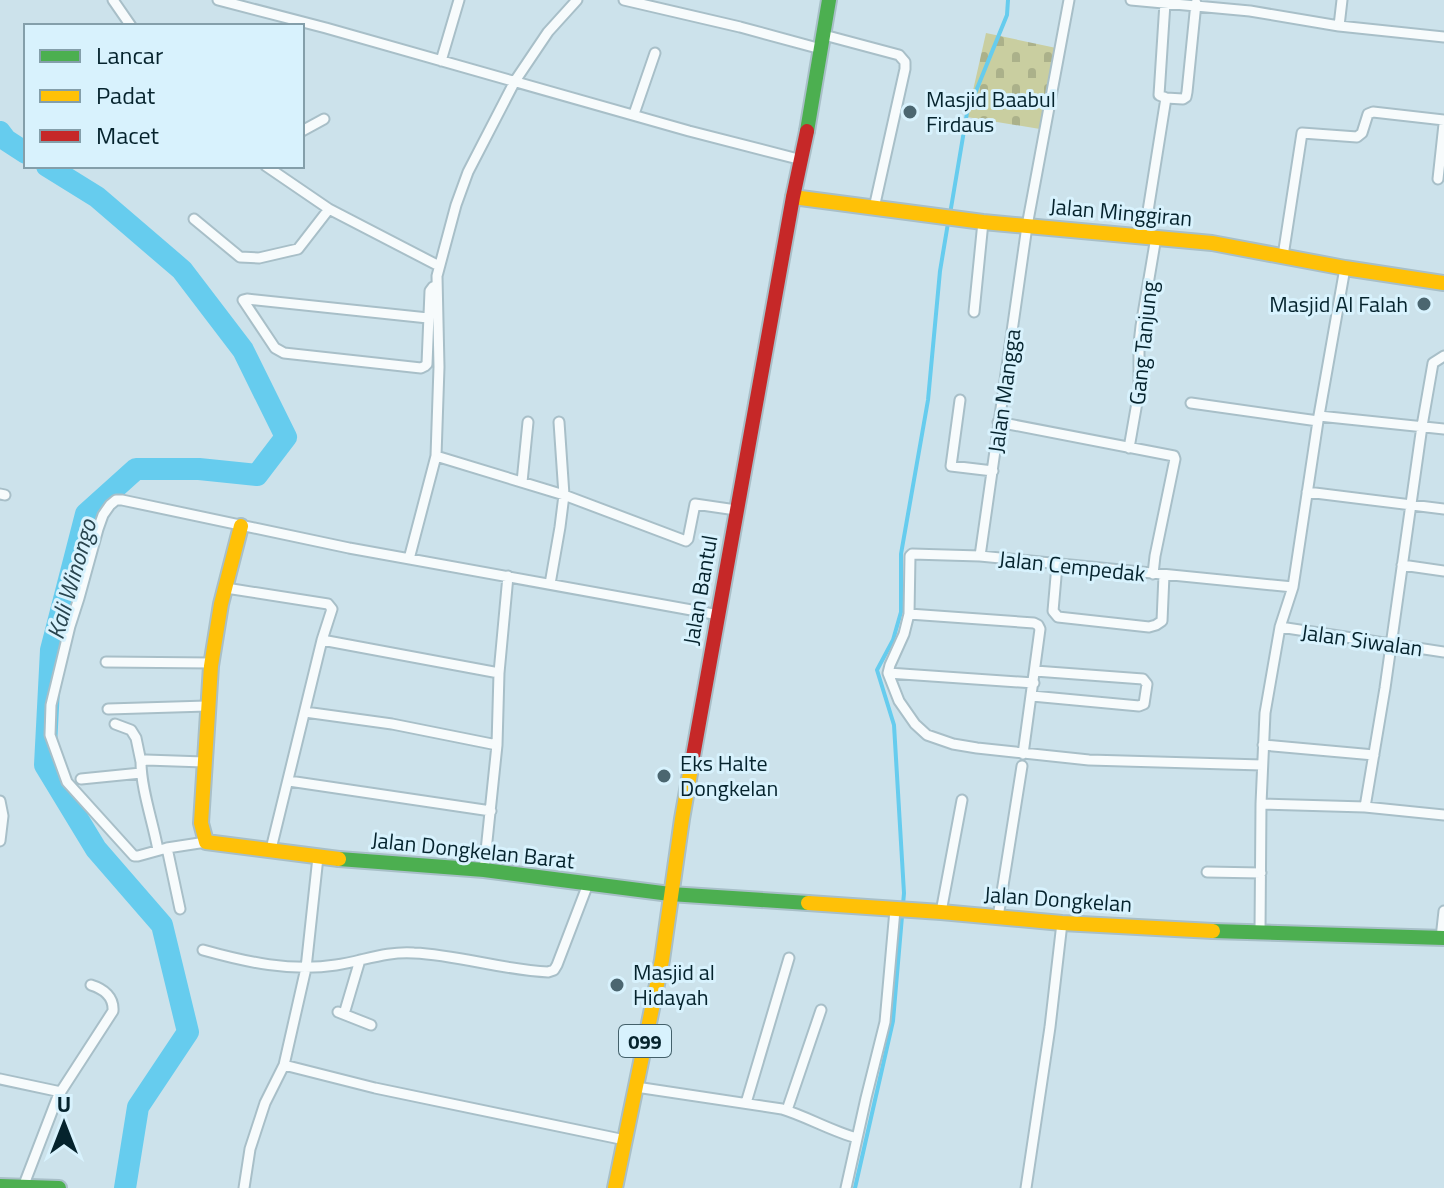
<svg xmlns="http://www.w3.org/2000/svg" width="1444" height="1188" font-family="'Titillium Web',sans-serif">
<style>
.cemetery{fill:url(#cemetery-stones)}
.lines{fill:none;stroke-linecap:round;stroke-linejoin:round}
.stream{stroke:#6ce;stroke-width:4}
.river{stroke:#6ce;stroke-width:22}
.street-casing{stroke:#a8bfc8;stroke-width:13}
.fast-casing{stroke:#a8bfc8;stroke-width:18}
.slow-casing{stroke:#a8bfc8;stroke-width:18}
.jam-casing{stroke:#a8bfc8;stroke-width:18}
.street{stroke:#f7fbfc;stroke-width:9}
.fast{stroke:#4caf50;stroke-width:14}
.slow{stroke:#ffc107;stroke-width:14}
.jam{stroke:#c62828;stroke-width:14}
.poi-dot{fill:#4b6670;stroke:#d8f2fd;stroke-width:3}
.labels{text-anchor:middle;dominant-baseline:central;stroke-width:6;stroke-linejoin:round;paint-order:stroke}
.shield{fill:#d8f2fd;stroke:#44616b;stroke-width:2}
.shield-label{font-size:20px;font-weight:bold;fill:#05232d}
.poi-label{font-size:22px;fill:#05232d;stroke:#d8f2fd;text-anchor:start}
.street-label{font-size:22px;fill:#05232d;stroke:#d8f2fd}
.water-label{font-size:24px;font-style:italic;fill:#28444e;stroke:#d8f2fd}
</style>
<defs>
<pattern id="cemetery-stones" width="16" height="16" patternUnits="userSpaceOnUse" patternTransform="scale(2)"><rect width="16" height="16" fill="#c9cea0"/><path d="M2 7V4a2 2 0 0 1 4 0v3zM10 15v-3a2 2 0 0 1 4 0v3z" fill="#abb18a"/></pattern>
</defs>
<rect width="100%" height="100%" fill="#cce2eb"/>
<!-- cemetery -->
<path class="cemetery" d="M986,33l75,16 -15,81 -79,-13z"/>
<g class="lines">
<!-- stream -->
<path class="stream" d="M950,214l17,-101 40,-98 1,-15
M855,1188l38,-167 11,-128 -10,-168 -17,-55 16,-30 8,-28v-58l27,-154 12,-129 8,-48"/>
<!-- river -->
<path class="river" d="M0,132l6,8 20,13
M47,166l50,31 85,73 61,80 43,87 -29,38 -58,-6h-63l-50,45 -35,136 -6,115 51,84 66,76 26,107 -50,75 -13,81"/>
<!-- street casing -->
<g class="street-casing">
<path id="street" d="M113,0l18,26
M218,0l108,28 363,103 113,29
M624,0l116,27 81,22
M1131,0l119,11 89,15 105,11
M1165,3l-6,92 7,3 17,1 3,-2 1,-5 9,-89
M1339,26l3,-26
M824,35l75,20 6,7v7l-31,139
M441,61l18,-61
M634,114l21,-61
M302,131l22,-12
M266,166l63,43 110,57
M1438,179l6,-55
M194,219l46,38 19,1 39,-9 31,-40
M1144,236l22,-138
M1283,256l19,-123 55,4 5,-4 6,-19 5,-2 71,8
M974,312l9,-90
M428,318l-181,-19 -4,1 32,48 9,5 137,15 4,-2 2,-2 3,-73 3,-4 2,-1
M960,400l-9,66 42,5
M1191,403l127,18
M1319,416l125,13
M998,422l176,34 1,3 -20,97 -2,18
M1129,448l10,-57v-47l2,-18 15,-89
M436,456l128,39 122,46 2,-2 7,-35 41,6
M522,482l6,-60
M1307,492l137,17
M0,494l5,1
M980,556l47,-330 42,-226
M409,559l27,-103 3,-89 -2,-91 19,-71 12,-33 47,-91 33,-49 29,-32
M1057,565l-4,46 5,6 91,10 7,-2 6,-4 2,-46
M1402,565l42,6
M550,584l10,-57 4,-32 -5,-73
M226,588l102,16 4,5 -10,31 -51,209
M909,614l125,9 4,2 2,4 -17,125
M1280,627l164,25
M322,640l177,33
M106,662l106,1
M888,673l146,10
M1032,696l107,10 5,-2 3,-20 -4,-5 -108,-8
M108,709l99,-3
M305,712l87,12 105,21
M115,724l16,6 5,8 5,24
M1263,745l111,10
M1262,765l-173,-5 -112,-12 -24,-4 -26,-9 -12,-11 -16,-23 -11,-28 2,-8 14,-31 5,-20 1,-58 2,-2 68,2 313,31
M81,779l60,-6
M289,781l202,30
M0,801l3,15 -3,25
M1261,804l104,3 79,8
M1365,807l20,-119 37,-262 11,-63 11,-7
M206,842l-39,6 -29,8h-4l-67,-74 -17,-47 1,-30 19,-79 9,-28 19,-69 5,-14 7,-10 6,-5h6l227,48 370,67
M167,848l13,61
M158,850c-5,-28 -17,-61 -17,-88l5,-2 58,2
M484,870l13,-125 2,-72 9,-97
M1207,872l54,1
M941,912l21,-112
M998,917l24,-151
M1260,931l1,-127 4,-91 15,-86 13,-40 25,-166 27,-153
M1441,938l3,-27
M203,950c43,12 88,22 133,15 27,-4 50,-14 78,-12 45,2 89,17 134,19l6,-2 3,-5 31,-81
M338,1012l33,13
M344,1014l16,-54
M284,1065l91,23 250,52
M0,1079l61,13
M636,1087l146,22c26,8 49,22 75,29
M746,1103l43,-145
M787,1110l34,-100
M23,1187l35,-91 55,-85c1,-14 -9,-22 -22,-26
M244,1188l6,-39 15,-46 19,-38 22,-97 12,-111
M846,1188l20,-90 19,-76 10,-112
M1026,1188l24,-161 12,-104"/>
</g>
<!-- fast casing -->
<g class="fast-casing">
<path id="fast" d="M807,131l22,-131
M339,859l145,11 186,24 138,9
M1213,931l231,7
M0,1186l59,2"/>
</g>
<!-- slow casing -->
<g class="slow-casing">
<path id="slow" d="M793,197l190,25 229,21 133,25 99,15
M241,526l-20,78 -10,62 -10,157 5,19 133,17
M808,903l133,9 121,11 151,8
M615,1188l47,-228 20,-141 10,-57"/>
</g>
<!-- jam casing -->
<g class="jam-casing">
<path id="jam" d="M692,762l101,-565 14,-66"/>
</g>
<!-- street -->
<use href="#street" class="street"/>
<!-- fast -->
<use href="#fast" class="fast"/>
<!-- slow -->
<use href="#slow" class="slow"/>
<!-- jam -->
<use href="#jam" class="jam"/>
</g>
<!-- markers -->
<g class="poi-dot">
<circle cx="910" cy="112" r="8"/>
<circle cx="1424" cy="304" r="8"/>
<circle cx="664" cy="776" r="8"/>
<circle cx="617" cy="985" r="8"/>
</g>
<g class="labels">
<!-- shield labels -->
<rect class="shield" x="619" y="1025" width="52" height="32" rx="6"/>
<g class="shield-label">
<text x="645" y="1041">099</text>
</g>
<!-- poi labels -->
<g class="poi-label">
<text x="926" y="99">Masjid Baabul<tspan x="926" dy="25">Firdaus</tspan></text>
<text x="1408" y="304" text-anchor="end">Masjid Al Falah</text>
<text x="680" y="763">Eks Halte<tspan x="680" dy="25">Dongkelan</tspan></text>
<text x="633" y="972">Masjid al<tspan x="633" dy="25">Hidayah</tspan></text>
</g>
<!-- street labels -->
<g class="street-label">
<text transform="translate(1121 212) rotate(5)">Jalan Minggiran</text>
<text transform="translate(1143 343) rotate(-84)">Gang Tanjung</text>
<text transform="translate(1004 391) rotate(-82)">Jalan Mangga</text>
<text transform="translate(1072 566) rotate(6)">Jalan Cempedak</text>
<text transform="translate(700 590) rotate(-80)">Jalan Bantul</text>
<text transform="translate(1362 640) rotate(8)">Jalan Siwalan</text>
<text transform="translate(473 850) rotate(6)">Jalan Dongkelan Barat</text>
<text transform="translate(1058 899) rotate(4)">Jalan Dongkelan</text>
</g>
<!-- water labels -->
<g class="water-label">
<text transform="translate(71 579) rotate(-74)">Kali Winongo</text>
</g>
</g>
<!-- legend -->
<rect x="24" y="24" width="280" height="144" fill="#d8f2fd" stroke="#849faa" stroke-width="2"/>
<rect x="40" y="50" width="40" height="12" fill="#4caf50" stroke="#849faa" stroke-width="2"/>
<text x="96" y="64" font-size="24" fill="#05232d">Lancar</text>
<rect x="40" y="90" width="40" height="12" fill="#ffc107" stroke="#849faa" stroke-width="2"/>
<text x="96" y="104" font-size="24" fill="#05232d">Padat</text>
<rect x="40" y="130" width="40" height="12" fill="#c62828" stroke="#849faa" stroke-width="2"/>
<text x="96" y="144" font-size="24" fill="#05232d">Macet</text>
<!-- north arrow -->
<g transform="translate(64 1124)" stroke="#d8f2fd" stroke-width="6" paint-order="stroke">
<path d="M0-6L14 30L0 20L-14 30Z" fill="#05232d"/>
<text y="-12" font-size="22" font-weight="bold" text-anchor="middle" fill="#05232d">U</text>
</g>
</svg>
